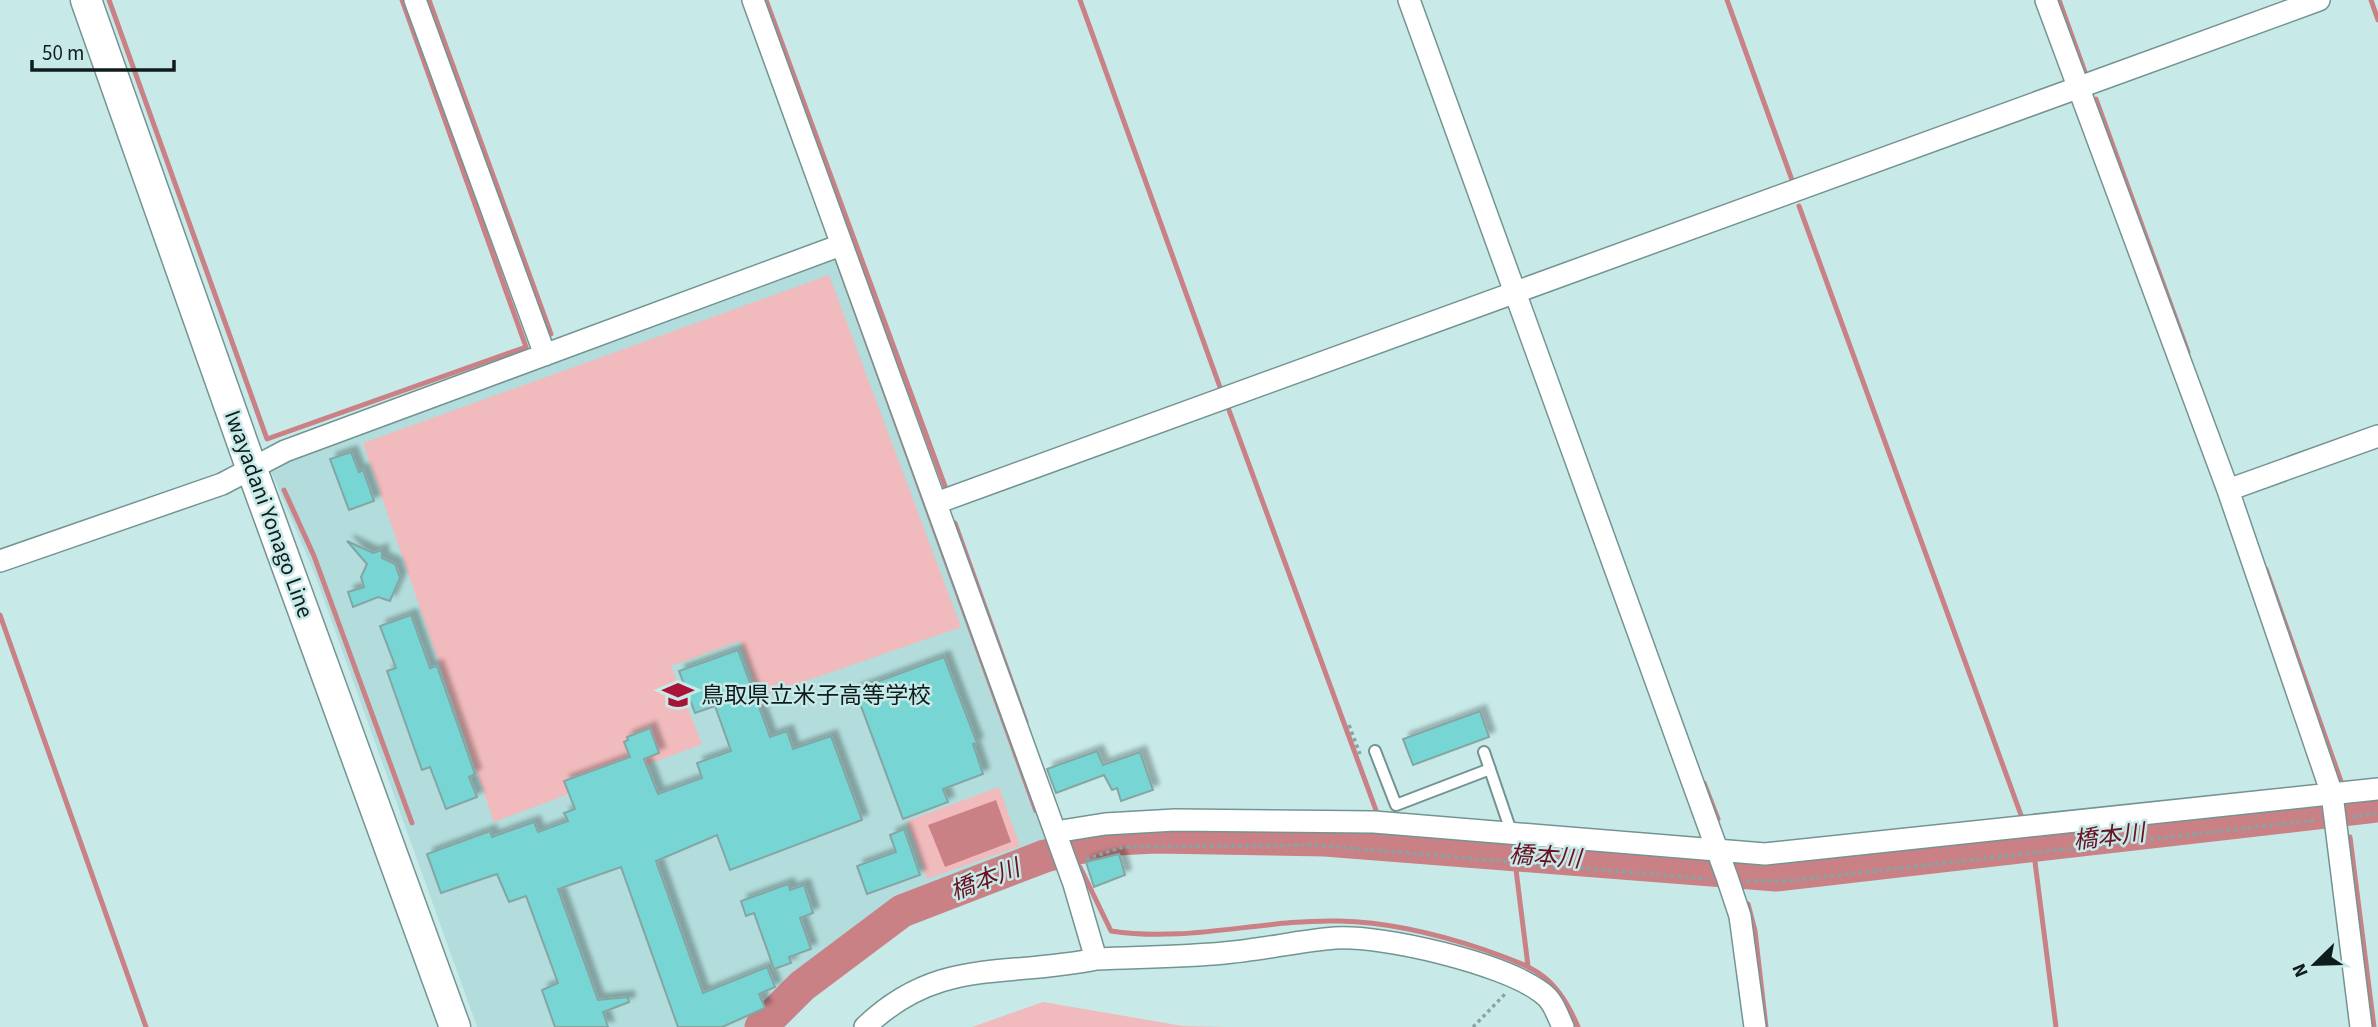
<svg xmlns="http://www.w3.org/2000/svg" width="2378" height="1027" font-family="'Source Sans 3','Noto Sans JP',sans-serif">
<style>
.built{fill:#b2dddc}
.green{fill:#f1babc}
.water{fill:#ca8185}
.lines{fill:none;stroke-linecap:round;stroke-linejoin:round}
.stream{stroke:#ca8185;stroke-width:5}
.river{stroke:#ca8185;stroke-width:33}
.building{fill:#77d5d3;stroke:#84a5a4;stroke-width:2;filter:url(#shadow)}
.service-casing{stroke:#749493;stroke-width:14}
.minor-casing{stroke:#749493;stroke-width:24}
.secondary-casing{stroke:#749493;stroke-width:33}
.path{stroke:#88a3a3;stroke-width:3.5;stroke-dasharray:3.5 3.5;stroke-linecap:butt}
.service{stroke:#fff;stroke-width:10}
.minor{stroke:#fff;stroke-width:21}
.secondary{stroke:#fff;stroke-width:30}
.labels{text-anchor:middle;dominant-baseline:central;stroke-width:5;stroke-linejoin:round;paint-order:stroke}
.street-label{font-size:23px;fill:#0f1c1c;stroke:#c7eae9}
.poi-label{font-size:23px;fill:#0f1c1c;stroke:#c7eae9;text-anchor:start}
.water-label{font-size:24px;font-style:italic;fill:#6a1223;stroke:#c7eae9}
</style>
<defs>
<filter id="shadow"><feDropShadow dx="6" dy="-6" stdDeviation="2" flood-color="#0004"/></filter>
</defs>
<rect width="100%" height="100%" fill="#c7eae9"/>
<!-- built -->
<path class="built" d="M838,256l214,591 -143,51 -84,61 -74,68h-274l-163,-455 -44,-103 3,-7z"/>
<!-- green -->
<path class="green" d="M829,275l132,352 -201,70 -20,-56 -69,25 31,78 -208,78 -131,-379z
M999,787l21,59 -93,33 -20,-58z
M1043,1002l140,24 43,1h-254z"/>
<!-- water -->
<path class="water" d="M835,261h3l200,551 -4,1z
M996,800l15,42 -66,25 -17,-42z"/>
<g class="lines">
<!-- stream -->
<path class="stream" d="M109,0l158,439 259,-92 -124,-347
M429,0l122,334
M766,0l179,486
M1080,0l141,390
M1727,0l65,180
M2059,0l26,72
M2371,0l7,20
M2096,99l92,253
M1799,206l222,609
M1226,402l151,411
M284,490l30,66 98,267
M955,523l71,199
M2266,569l77,218
M0,615l146,412
M1704,783l14,36
M2350,837l24,190
M1514,854l14,112
M2035,862l21,165
M1080,867l31,64c77,12 152,-12 228,-10 50,1 99,13 146,29 50,18 71,24 93,77
M1748,904l7,27 11,96"/>
<!-- river -->
<path class="river" d="M761,1027l41,-41 100,-75 143,-55 72,-17 39,-2 169,3 451,35 602,-69"/>
</g>
<!-- building -->
<path class="building" d="M351,452l8,20 4,-2 11,31 -25,9 -19,-51z
M347,541l26,12 9,-3v8l13,6 5,14 -10,23 -12,-4 -25,10 -5,-15 16,-5 -3,-10 6,-13z
M411,615l19,53 7,-2 38,108 -6,3 8,20 -31,12 -16,-42 -8,3 -35,-99 9,-3 -16,-42z
M738,650l32,87 17,-6 6,18 38,-13 31,84 -132,50 -13,-35 -61,26 47,132 64,-26 8,20 -16,7 6,14 -43,19h-44l-57,-160 -63,22 40,111 30,-3 1,5 -26,10 5,15h-53l-13,-37 16,-7 -32,-87 -17,6 -12,-28 -56,19 -14,-39 63,-23 2,6 42,-15 4,10 30,-11 -4,-8 11,-4 -11,-28 66,-24 -6,-15 4,-2 -1,-3 23,-9 9,25 -15,6 14,35 44,-16 -5,-15 34,-12 -16,-45 -20,7 -16,-42z
M944,657l33,86 -4,1 10,30 -40,15 5,13 -45,17 -48,-129z
M1480,711l9,26 -76,28 -10,-26z
M1097,751l6,14 37,-13 13,38 -32,11 -4,-13 -5,2 -8,-15 -48,18 -9,-24z
M904,829l16,46 -53,19 -10,-28 39,-14 -6,-17z
M1119,854l6,21 -31,12 -8,-25z
M788,884l2,6 14,-5 9,28 -13,5 11,31 -22,8 2,6 -17,6 -20,-56 -8,3 -5,-15z"/>
<g class="lines">
<!-- service casing -->
<g class="service-casing">
<path id="service" d="M1375,751l21,54 94,-36
M1484,752l28,82"/>
</g>
<!-- minor casing -->
<g class="minor-casing">
<path id="minor" d="M415,0l130,355
M753,0l321,884 22,75c43,-2 86,-2 128,-6 37,-3 74,-12 111,-15 48,-3 167,25 206,54 12,8 16,22 22,35
M1409,0l318,877 13,39 15,111
M2046,0l182,490 104,304 29,233
M2228,490l150,-54
M936,503l1383,-503
M0,561l222,-77 63,-33 556,-206
M1055,832l50,-8 70,-4 199,2 391,32 613,-65
M865,1027c74,-71 141,-49 231,-68"/>
</g>
<!-- secondary casing -->
<g class="secondary-casing">
<path id="secondary" d="M86,0l165,467 204,560"/>
</g>
<!-- path -->
<path class="path" d="M1349,725l11,29
M2352,817l26,-4
M1086,859l37,-12 192,-2 393,34
M1747,881h42l528,-61
M1473,1027l33,-34"/>
<!-- service -->
<use href="#service" class="service"/>
<!-- minor -->
<use href="#minor" class="minor"/>
<!-- secondary -->
<use href="#secondary" class="secondary"/>
</g>
<!-- icons -->
<defs>
<g id="school-bare" transform="scale(2.415)"><path d="M0-5L7-2L0 1L-7-2ZM-4 1L0 2.5L4 1V4Q0 6-4 4Z" fill="#aa1338" stroke="#c7eae9" stroke-width="2.5" paint-order="stroke"/></g>
</defs>
<g fill-rule="evenodd">
<use href="#school-bare" x="678" y="695"/>
</g>
<g class="labels">
<!-- street labels -->
<g class="street-label">
<text transform="translate(269 514) rotate(70)">Iwayadani Yonago Line</text>
</g>
<!-- poi labels -->
<g class="poi-label">
<text x="701" y="695">鳥取県立米子高等学校</text>
</g>
<!-- water labels -->
<g class="water-label">
<text transform="translate(2109 837) rotate(-7)">橋本川</text>
<text transform="translate(1545 857) rotate(4)">橋本川</text>
<text transform="translate(985 880) rotate(-21)">橋本川</text>
</g>
</g>
<!-- north arrow -->
<g transform="translate(2315 964) rotate(247)" stroke="#c7eae9" stroke-width="5" paint-order="stroke">
<path d="M0-5L12 26L0 18L-12 26Z" fill="#0f1c1c"/>
<text y="-10" font-size="19" font-weight="bold" text-anchor="middle" fill="#0f1c1c">N</text>
</g>
<!-- scale -->
<path d="M32 60v10h142v-10" fill="none" stroke="#0f1c1c" stroke-width="3.5"/>
<text x="42" y="60" font-size="21" fill="#0f1c1c" stroke="#c7eae9" stroke-width="5" paint-order="stroke">50 m</text>
</svg>
